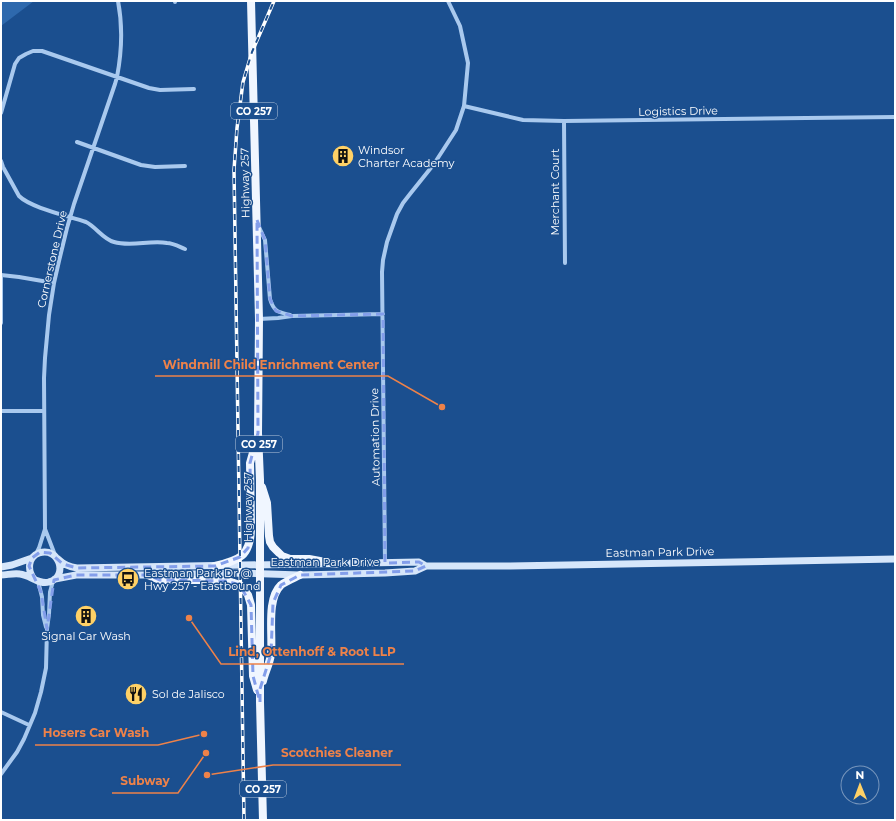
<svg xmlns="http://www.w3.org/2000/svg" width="896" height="821" font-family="Montserrat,sans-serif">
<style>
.green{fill:#2e69ad}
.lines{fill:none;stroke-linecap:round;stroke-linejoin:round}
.street{stroke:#a9c9ee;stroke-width:4}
.secondary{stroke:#d6e6fa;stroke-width:7}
.primary{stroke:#f0f6ff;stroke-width:8}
.rail-casing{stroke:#fff;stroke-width:3.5}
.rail{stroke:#1b4f8f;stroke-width:2;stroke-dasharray:6;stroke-linecap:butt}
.marked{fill:none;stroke:#839eea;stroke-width:3;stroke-dasharray:8 5;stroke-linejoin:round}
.labels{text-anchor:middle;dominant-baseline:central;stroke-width:3;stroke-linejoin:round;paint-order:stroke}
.shield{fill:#1b4f8f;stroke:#bbcadd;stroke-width:1}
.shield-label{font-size:10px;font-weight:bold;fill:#fff}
.street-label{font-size:11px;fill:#fff;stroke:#1b4f8f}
.poi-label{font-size:11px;fill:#fff;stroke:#1b4f8f;text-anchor:start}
.leader{fill:none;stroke:#ee8249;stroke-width:1.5}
.callout-dot{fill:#ee8249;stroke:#1b4f8f;stroke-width:1.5}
.callout-label{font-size:12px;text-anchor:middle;font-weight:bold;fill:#ee8249;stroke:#1b4f8f;stroke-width:3;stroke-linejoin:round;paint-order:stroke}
</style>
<rect width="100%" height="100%" fill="#1b4f8f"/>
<!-- green -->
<path class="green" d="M1,1h33l-33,25z"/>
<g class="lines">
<!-- street -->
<path class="street" d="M175,1v1
M464,106l59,14 41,1 331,-4
M1,113l14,-49 4,-6 7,-4 7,-3h9l107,37 11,2 34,-1
M564,121l1,142
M77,142l64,23 14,2 30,-1
M1,161l2,6 16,29c12,12 50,20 67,26 10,5 17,17 28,20 17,5 36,-2 53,1 6,0 13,4 18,6
M259,227l6,13 5,59c4,13 8,13 20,16
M1,275l18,2 35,6
M1,275v48
M259,319l19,-1 14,-2 91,-2
M1,411h43
M45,529l10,26
M36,554l3,-6 6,-19 -1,-151 1,-20 4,-43 5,-32 5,-22 8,-33 7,-24 41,-120 2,-7c5,-26 6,-50 1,-76
M385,563l-3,-291 1,-12 4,-18 10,-28 6,-11 7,-9 24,-30 22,-34 8,-24 4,-43 -8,-37 -12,-25
M38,581l4,16 1,18 3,12
M1,712l28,13
M1,774l16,-22 7,-13 11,-26 6,-21 5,-24 1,-39 2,-15 1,-22 3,-11"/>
<!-- secondary -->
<path class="secondary" d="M58,559c6,6 11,8 19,9l342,-6 7,4
M1,567l11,-2 20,-7
M1,575c6,0 12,-2 19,-1 10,1 19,11 29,8 20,-5 10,-36 -10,-29 -11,4 -12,17 -5,26
M55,579l21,-4h72l92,-2 60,2 85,-2 30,-2 11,-5h84l385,-7"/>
<!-- primary -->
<path class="primary" d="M251,1l8,318 -1,114 2,47v222l3,118
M262,487l5,16 2,33 1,6 3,5 9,9 8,3h19l27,5
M215,566c24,-6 35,-9 36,-37l-1,-66 6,-21
M148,575l12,5h39l27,1 8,2 6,2 3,3 5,7 3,10 2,71 4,14
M263,681c2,-9 7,-18 8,-27 2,-19 -5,-55 10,-69 5,-4 13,-7 19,-10"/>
<!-- rail casing -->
<g class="rail-casing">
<path id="rail" d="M244,820l-10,-650 3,-42 6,-46 9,-30 22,-51"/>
</g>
<!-- rail -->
<use href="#rail" class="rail"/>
</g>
<!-- marked area -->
<path class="marked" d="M257,220l8,20 5,59 6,12 16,5 91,-2 2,249 34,-1 7,4 -11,5 -115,4 -19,10 -8,18 -2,51 -11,35v13l-7,-26 -2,-71 -11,-20 -14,-4 -66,-1 -12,-5h-72l-22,5 -7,49 -6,-37 -12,-26 3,-8 8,-6 10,1 13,11 14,4 138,-2 25,-9 8,-9 3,-19 -1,-66 8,-30z"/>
<!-- icons -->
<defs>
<g id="building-disc" transform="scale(1.15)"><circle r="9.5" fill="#ffd166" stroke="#1b4f8f"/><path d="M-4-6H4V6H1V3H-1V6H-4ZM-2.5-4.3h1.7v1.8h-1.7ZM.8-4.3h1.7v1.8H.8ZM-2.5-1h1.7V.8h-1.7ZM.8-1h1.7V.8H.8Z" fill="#111"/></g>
<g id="bus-disc" transform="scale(1.15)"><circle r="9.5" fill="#ffd166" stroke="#1b4f8f"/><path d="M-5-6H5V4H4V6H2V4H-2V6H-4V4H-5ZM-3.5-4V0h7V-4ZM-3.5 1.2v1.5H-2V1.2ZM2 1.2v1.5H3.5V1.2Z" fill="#111"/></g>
<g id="restaurant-disc" transform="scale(1.15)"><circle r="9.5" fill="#ffd166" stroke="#1b4f8f"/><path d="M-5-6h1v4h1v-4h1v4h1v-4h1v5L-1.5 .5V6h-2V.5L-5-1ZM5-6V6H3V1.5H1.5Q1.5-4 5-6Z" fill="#111"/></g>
</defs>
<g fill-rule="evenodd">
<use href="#building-disc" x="343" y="156"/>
<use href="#bus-disc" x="128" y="579"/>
<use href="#building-disc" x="86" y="616"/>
<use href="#restaurant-disc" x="136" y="694"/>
</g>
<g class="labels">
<!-- shield labels -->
<g class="shield">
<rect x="231" y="103" width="46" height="16" rx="3"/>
<rect x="236" y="436" width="46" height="16" rx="3"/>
<rect x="240" y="781" width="46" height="16" rx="3"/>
</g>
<g class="shield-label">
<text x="254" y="111">CO 257</text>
<text x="259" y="444">CO 257</text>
<text x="263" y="789">CO 257</text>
</g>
<!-- street labels -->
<g class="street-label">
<text transform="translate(678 111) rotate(-1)">Logistics Drive</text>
<text transform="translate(245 183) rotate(-91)">Highway 257</text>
<text transform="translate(555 192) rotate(-90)">Merchant Court</text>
<text transform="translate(52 259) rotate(-77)">Cornerstone Drive</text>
<text transform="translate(375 437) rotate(-91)">Automation Drive</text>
<text transform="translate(248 507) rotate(-90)">Highway 257</text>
<text transform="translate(660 552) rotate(-1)">Eastman Park Drive</text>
<text x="325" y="562">Eastman Park Drive</text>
</g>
<!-- poi labels -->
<g class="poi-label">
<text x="358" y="150">Windsor<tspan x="358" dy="13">Charter Academy</tspan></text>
<text x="144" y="573">Eastman Park Dr @<tspan x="144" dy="13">Hwy 257 - Eastbound</tspan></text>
<text x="86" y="636" text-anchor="middle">Signal Car Wash</text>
<text x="152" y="694">Sol de Jalisco</text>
</g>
</g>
<!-- callouts -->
<path class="leader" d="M442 407L388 376H155M189 618L221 664H404M204 734L158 745H35M207 775L273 765H401M206 753L178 793H112"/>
<g class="callout-dot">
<circle cx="442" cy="407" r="4"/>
<circle cx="189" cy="618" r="4"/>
<circle cx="204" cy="734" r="4"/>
<circle cx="207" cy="775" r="4"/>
<circle cx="206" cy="753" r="4"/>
</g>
<g class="callout-label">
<text x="271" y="369">Windmill Child Enrichment Center</text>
<text x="312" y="656">Lind, Ottenhoff &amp; Root LLP</text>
<text x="96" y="737">Hosers Car Wash</text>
<text x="337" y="757">Scotchies Cleaner</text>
<text x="145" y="785">Subway</text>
</g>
<!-- border -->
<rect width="896" height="821" fill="none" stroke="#ffffff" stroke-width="4"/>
<!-- north arrow -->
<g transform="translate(860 785) rotate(359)"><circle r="19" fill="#1b4f8f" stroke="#7695bc"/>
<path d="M0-3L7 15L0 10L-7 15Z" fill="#ffd166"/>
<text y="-6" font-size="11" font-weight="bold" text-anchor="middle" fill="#ffffff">N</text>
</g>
</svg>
